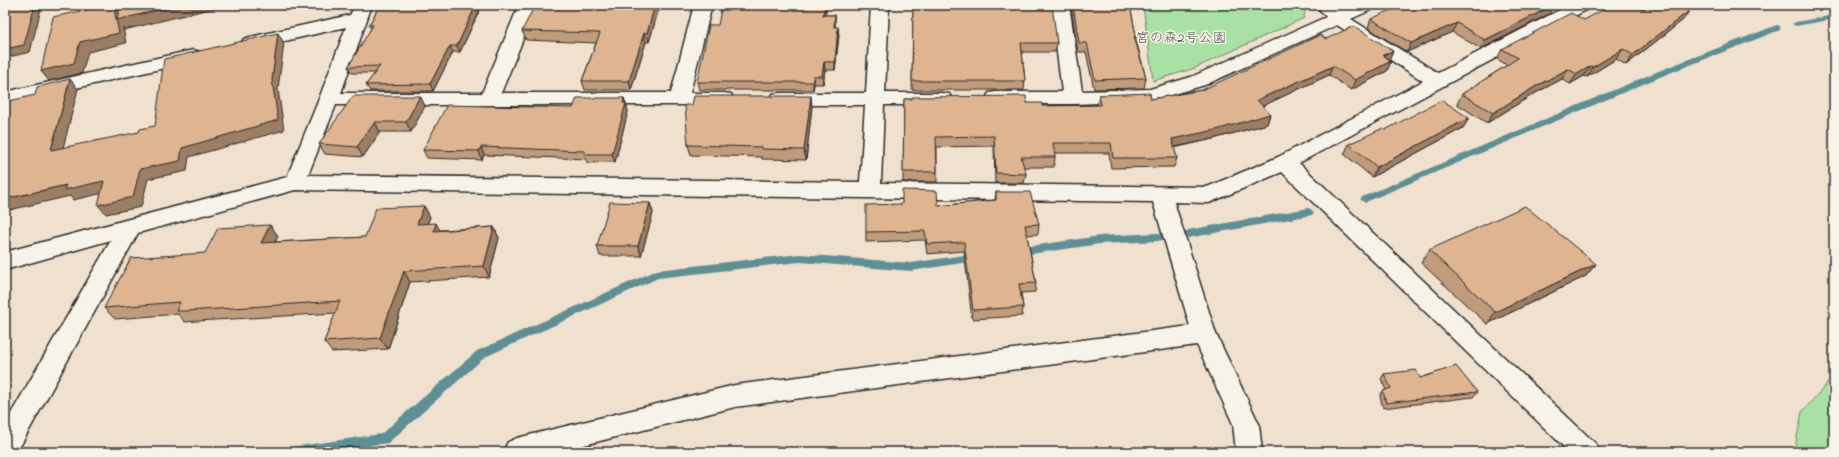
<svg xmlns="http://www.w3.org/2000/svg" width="1839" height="457" font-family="'Indie Flower','Klee One',sans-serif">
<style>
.green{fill:#a9e0a3;stroke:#6a8667}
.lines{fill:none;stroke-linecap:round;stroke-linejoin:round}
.stream{fill:#5f8f95;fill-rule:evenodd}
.minor-casing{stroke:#2b2b2b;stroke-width:3}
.minor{fill:#f7f3e8;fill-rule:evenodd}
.wall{fill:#c09b7c;stroke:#2b2b2b}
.shaded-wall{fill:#9c7e65;stroke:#2b2b2b}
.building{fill:#dfb490;stroke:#2b2b2b}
.labels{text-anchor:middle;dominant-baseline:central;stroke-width:3;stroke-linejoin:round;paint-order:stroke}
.park-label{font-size:14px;fill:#4a5849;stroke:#f7f3e8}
</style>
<rect width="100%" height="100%" fill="#f0e0ce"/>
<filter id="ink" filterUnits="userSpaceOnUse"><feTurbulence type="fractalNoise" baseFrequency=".025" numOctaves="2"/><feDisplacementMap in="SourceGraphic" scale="8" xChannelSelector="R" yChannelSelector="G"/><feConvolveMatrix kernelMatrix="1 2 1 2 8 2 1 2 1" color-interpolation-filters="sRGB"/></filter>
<g filter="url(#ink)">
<!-- green -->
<path class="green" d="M1143,5h163l-2,13 -109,50 -42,13z
M1834,376v76h-40l8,-40z"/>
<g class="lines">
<!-- stream -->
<path class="stream" d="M1834,15v4l-38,7 -4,-2 4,-2z
M1777,25l3,1v4l-113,44 -299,127 -3,2 -5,-4 2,-2 299,-127z
M1309,208l5,4 -2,3 -124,23 -5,-4 5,-4z
M1158,233l4,1 1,3 -1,3 -4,1 -58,3 -83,12 -4,-1 -1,-3 1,-3 4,-1 83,-12z
M977,253l4,1 1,3 -1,3 -70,11 -111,-9 -142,16 -173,79 -97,86 -59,9h-43l2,-4 4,-1 89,-13 96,-83 180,-81 143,-16 111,9z"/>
<!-- minor casing -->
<g class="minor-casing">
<path id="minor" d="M355,5h14l2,3 -30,85h141l37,-88h18l-36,88h170l23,-88h18l-22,88h34l7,1 3,5 -3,5 -7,1h-388l-28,70 552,7 5,-77h-85l-7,-1 -3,-5 3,-5 7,-1h86l5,-88h18l-4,88h57l7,1 3,5 -3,5 -7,1h-58l-3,78 326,4 71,-30 145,-76 -86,-56 -132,60 -55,16 -77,3h-77l-7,-1 -3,-5 3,-5 7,-1h66l-11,-87h18l13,86 68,-2 41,-12 135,-60 -10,-12h19l5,5 12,-5h24l-3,4 -22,10 87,54 131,-68h22l-3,4 -289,154 297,281 4,8h-31l-287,-280 -73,31 -35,-1 42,132 43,90 3,28h-26l-3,-28 -36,-79 -462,62 -179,45h-51l-1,-2 4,-8 9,-4 218,-53 455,-59 -37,-124 -858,-12 -157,43 -121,219h-12v-28l106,-184 -106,30v-18l282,-75 32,-78 27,-72 -96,22 -6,-2 -3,-4 3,-4 6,-2 100,-22z
M193,50l7,2 2,4 -2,4 -195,44v-12z"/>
</g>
<!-- minor -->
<use href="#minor" class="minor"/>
</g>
<!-- wall -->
<path class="wall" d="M380,5h102l-22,47h-7l-20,39h-63l-4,-6 9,-12h-23l-4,-6 23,-38 -2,-4z
M660,5l-11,37h-3l-15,48h-46l-3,-9 14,-38 -70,-3 -4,-9z
M913,5l144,38 -2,9h-33l3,29 -1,9h-112z
M1071,5h59l6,31v4l10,38 -2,10 -50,1 -8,-37h-8z
M1549,14l-68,35 -29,-17 -45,20 -39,-24 3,-9z
M825,15h10v12l4,8 -4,35h-10l-2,14h-9l-1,6h-114l-2,-8 21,-57z
M1584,20h99l-57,45 -10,-6 -29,18 -3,-1 -14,8 -8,-5 -30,16 -45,28 -30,-19 5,-10 45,-29 -10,-6 5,-10z
M1326,39l63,20 2,2 -4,10 -36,19 -22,-15 -67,31 8,8 -3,10 -54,15 -39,9 3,10 -3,9 -63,1 -2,-15h-55l1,4 -1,10h-30l2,7 -2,9h-29l-1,-37 -57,1v35h-34l1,-83 123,4 15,3 55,-1 2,-10 52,4 51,-9z
M420,96l5,10 -14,26h-31l-17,25 -38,-3 -6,-10z
M624,98l4,13 -13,51 -28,1 -1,-4 -102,-4 -2,5 -55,-2 -4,-8 150,-42z
M692,105l120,1 -6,54 -44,-1v-2l-71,-2 -3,-10z
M1469,118l-6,10 -91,49 -28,-23 5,-10 36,-14z
M996,192l43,32 -1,10 -11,1 9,48 -1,9 -14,1 2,14 -1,9 -50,3 -8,-68 -37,3 -2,-14 -59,2v-10l72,-26 57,-6z
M650,203l3,10 -12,43h-41l-3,-10z
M424,206l6,11 -3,7 13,6 54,-3 5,11 -10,39 -79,5 -22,67 -56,3 -8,-10 12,-29 -139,8 -12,1 -7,-8 -63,5 -11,-11 101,-55 65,-28 8,11 -3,6 90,-5z
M1429,250l167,14 -10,12 -99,48 -66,-61z
M1384,374l36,4 57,14 -4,5 -90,11 -3,-12 3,-5 3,-1 -5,-11z"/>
<!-- shaded-wall -->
<path class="shaded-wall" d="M35,5h7l-12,47 -25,6v-9z
M113,5l7,9 59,-9h47l-102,25 -1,-3 3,16 -38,9 -6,21 -33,8 -8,-10 39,-29z
M476,5h6l-22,47 -3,-6z
M655,5h5l-11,37 -2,-9z
M825,5h2l-3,18 -1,-8z
M1554,5l-5,9 -68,35 4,-9z
M1690,10l-7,10 -57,45 7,-10z
M835,15v8l-1,12v-8z
M1457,23l-5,9 -45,20 4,-9z
M838,27l1,8 -4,35v-8z
M278,33l6,10 -6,46 6,41 -95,27 -2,14 -39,8 -7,28 -35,7 -8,-9 42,-36 42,-21 90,-68z
M644,33l2,9 -15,48 -2,-9z
M450,46l3,6 -20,39 -3,-7z
M1623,49l-7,10 -29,18 6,-10z
M1393,51l-4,9 -6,-5z
M1391,61l-4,10 -36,19 4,-10z
M824,62l1,8 -2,14 -1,-8z
M1333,66l-4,9 -75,35 3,-10z
M1591,66l-7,10 -14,8 7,-10z
M1568,69l-6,10 -30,16 -45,28 6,-10 45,-28z
M813,76l1,8 -1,6z
M70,79l8,10 -18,71 -9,-10z
M420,96l5,10 -14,26 -5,-10z
M811,96l1,10 -6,54 -2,-10z
M624,98l4,13 -13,51 -3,-8z
M1270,114l-3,10 -54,15 -43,9 2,-9z
M1469,118l-6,10 -91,49 5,-10z
M375,122l5,10 -17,25 -6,-10z
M481,147l3,8 -2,5 -3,-9z
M104,181l8,10 -39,9 -3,-4 -65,15v-12l61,-14z
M650,203l3,10 -12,43 -3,-10z
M424,206l6,11 -7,18 -6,-11z
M436,223l6,11 -8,-3z
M270,225l8,11 -9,18 -8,-11z
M494,227l5,11 -10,39 -5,-11z
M1596,264l-10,12 -99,48 8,-12z
M404,271l6,11 -22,67 -8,-11z"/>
<!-- building -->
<path class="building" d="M5,5h30l-11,40 -19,4z
M109,5h4l6,28 -39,9 -6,21 -33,8 12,-54z
M120,5h59l-62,15z
M380,5h96l-19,41h-7l-20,38 -64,1 14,-19 -32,1 25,-42h-4z
M535,5h120l-8,28h-3l-15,48h-47l18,-48 -78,-2z
M722,5h103l-2,10h12l-1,12h4l-3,35h-11l-2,14h-9v6h-116l12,-57h9z
M913,5h139l5,38h-36l4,38h-113z
M1073,5h57l6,31h-2l12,42 -51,2 -8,-37h-8z
M1402,5h152l-69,35 -28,-17 -46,20 -40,-24z
M1612,5h68l10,5 -57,45 -10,-6 -30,18 -2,-1 -14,8 -9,-5 -30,16 -45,28 -31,-19 56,-36 -16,-9 69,-36 13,7z
M1354,26l39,25 -10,4 8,6 -36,19 -22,-14 -76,34 13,14 -54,16 -44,9 5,19h-64l-2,-15h-58l2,14h-34l5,17 -30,-1 -2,-37 -58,1 1,35h-34l1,-73h8v-2l114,-1 1,7h15v3l59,-1 -2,-10 51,-2 1,6 51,-9 118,-55 6,4z
M278,33l-6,47 6,40 -96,28 -2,13 -40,8 -7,28 -35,8 6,-24 -40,9 2,-5 -61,14v-97l30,-7 2,-8 33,-8 -19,71 88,-18 1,-3 15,-3 9,-67z
M353,96h67l-14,26h-31l-18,25 -38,-3z
M694,96h117l-7,54 -43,-1v-2l-73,-2 -3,-40h7z
M577,98h47l-1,5h3l-14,51h-28l1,-3 -104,-4 -2,4 -56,-1 24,-45 126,3z
M1442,100l27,18 -92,49 -28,-23 34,-16 2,2z
M902,190l35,1 1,15 58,-6v-8h34l9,32 -14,1 11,58 -17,1 4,23 -50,3 -9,-68 -37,2 -2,-13 -59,1v-27l36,-1z
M610,202l40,1 -12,43h-41z
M424,206l-7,18 19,-1 -2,8 60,-4 -10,39 -80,5 -24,67 -56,4 16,-41 -153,10h-11l4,-9 -76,6 27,-50 74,-5 13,-25 52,-3 -9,18 104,-6 11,-29z
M1525,206l71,58 -101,48 -66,-62z
M1456,366l21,26 -91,11 -3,-12 8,-3 -7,-14 32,-4 4,8z"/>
</g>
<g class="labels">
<!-- park labels -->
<g class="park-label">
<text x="1181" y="38">宮の森2号公園</text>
</g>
</g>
<!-- margin -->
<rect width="1839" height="457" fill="none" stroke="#f7f3e8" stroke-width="20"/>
<rect x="10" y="10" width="1819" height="437" fill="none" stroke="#2b2b2b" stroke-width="1.5" filter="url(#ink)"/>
</svg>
